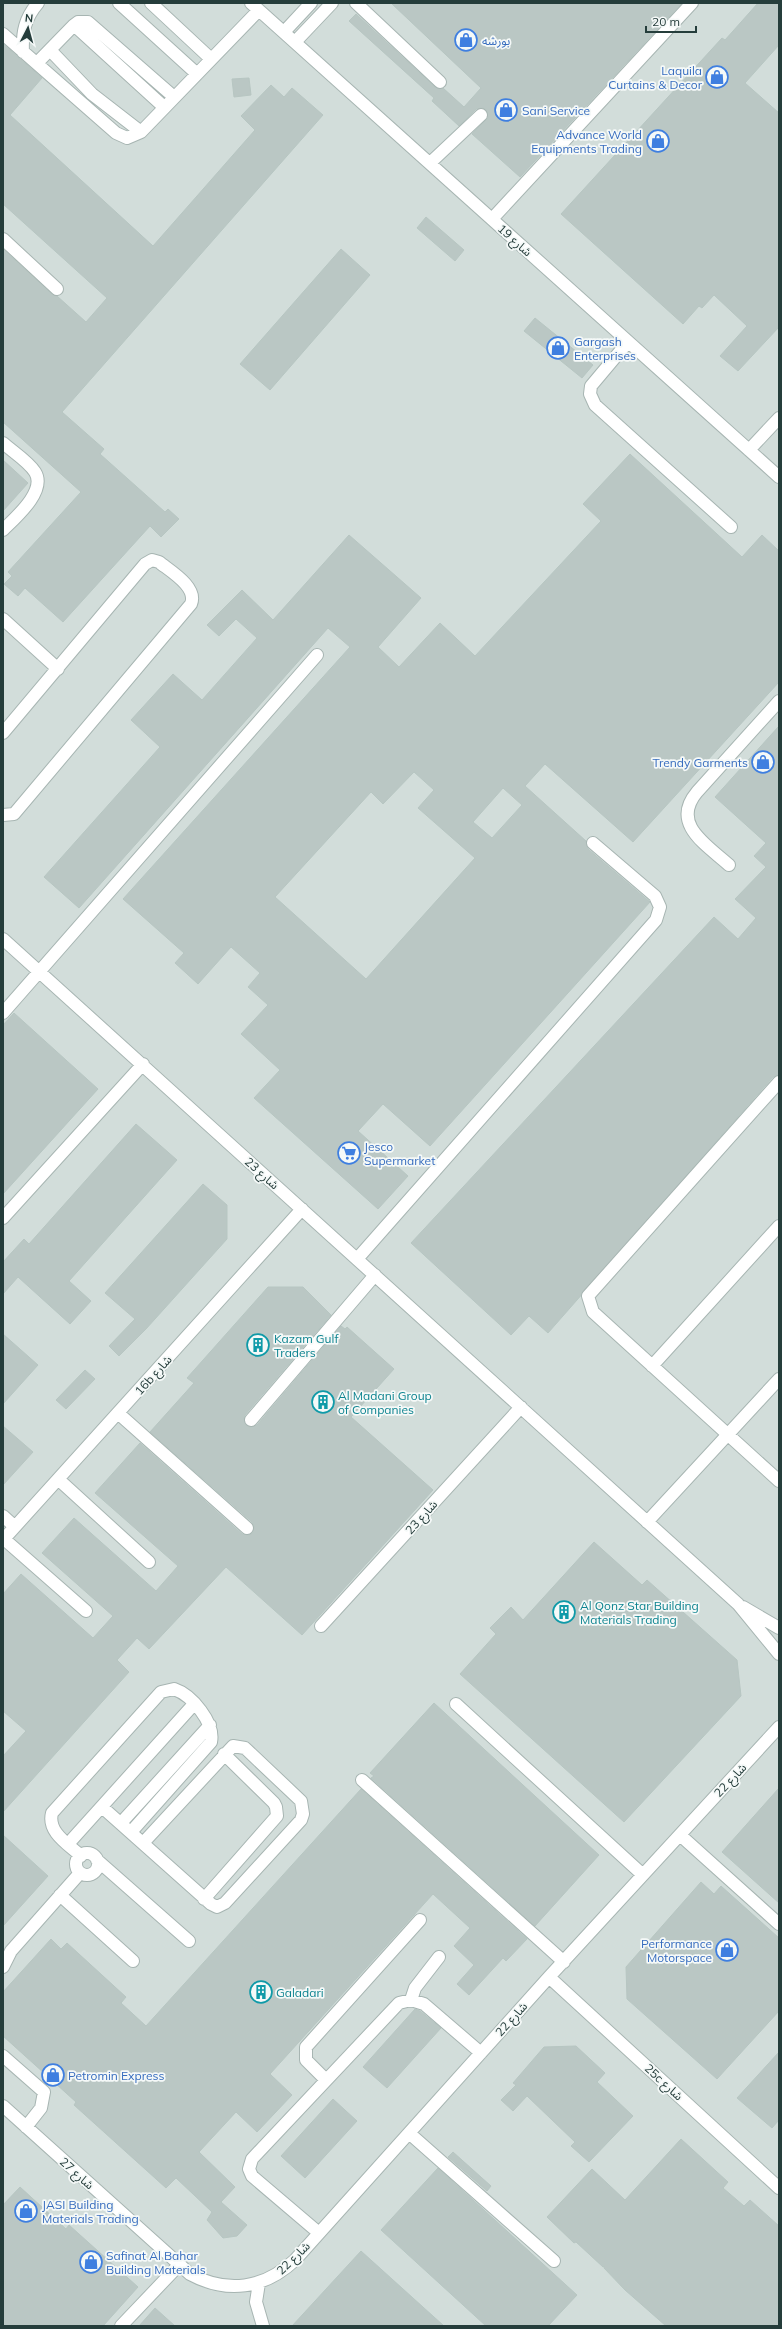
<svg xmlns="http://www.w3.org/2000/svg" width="782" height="2329" font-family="Mulish,'Noto Sans Arabic',sans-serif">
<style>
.built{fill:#d2ddda}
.building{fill:#bac7c4;stroke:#b7c6c2;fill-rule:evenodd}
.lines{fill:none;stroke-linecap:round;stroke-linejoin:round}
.minor-casing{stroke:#a7b5b2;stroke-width:14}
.minor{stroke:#fff;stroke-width:12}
.labels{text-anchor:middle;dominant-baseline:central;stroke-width:3.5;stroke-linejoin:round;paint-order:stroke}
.shop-label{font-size:12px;fill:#366cbe;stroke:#f5f9f8;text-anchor:start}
.street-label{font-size:12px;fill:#253d3b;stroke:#f5f9f8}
.culture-label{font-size:12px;fill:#0d838f;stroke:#f5f9f8;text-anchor:start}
</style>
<rect width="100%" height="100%" fill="#e4edea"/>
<!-- built -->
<path class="built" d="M3,3h776v2323h-776z"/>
<!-- building -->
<path class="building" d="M391,3h291l-162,174 -48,-43 16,-16 -2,-8 -3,-2 -7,1 -17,17 -27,-25 2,-3 -85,-77 7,-7 79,73 8,1 21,19 17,-19z
M758,3h21v42l-34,38 34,30v214l-41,44 -18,-15 27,-30 -33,-31 -12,13 -3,-2 -16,18 -122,-110 161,-176 3,2z
M3,44l39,34 -32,37 143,131 102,-116 -14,-14 30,-31 13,12 8,-9 31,27 -261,297 42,37 -4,5 65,58 3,-3 11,10 -18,18 -11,-11 -87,96 -38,-34 -7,8 -14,-12 8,-8 -4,-4 73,-80 -78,-70v-173l49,45 5,2 29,26 21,-24 -104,-94z
M249,78l2,17 -17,2 -2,-18z
M426,217l38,33 -9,11 -38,-33z
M341,249l29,26 -100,115 -30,-26z
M535,318l58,47 -11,13 -58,-47z
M630,454l112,103 20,-22 17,16v131l-146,160 -88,-78 -20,22 61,55 2,8 62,53 -220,244 -47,-42 -25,27 50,45 -30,33 -124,-111 26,-28 -39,-36 27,-29 -20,-18 12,-14 -29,-26 -33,37 -23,-21 9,-10 -61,-54 227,-252 -22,-19 -249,280 -35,-31 116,-130 -29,-27 42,-46 29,26 55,-62 -21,-19 -17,17 -12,-11 35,-35 31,30 76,-85 72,63 -43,49 21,20 41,-44 35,33 126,-135 -18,-17zM414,772l20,18 -16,18 57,50 -109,121 -91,-82 96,-105 12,12zM503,788l19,17 -30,33 -19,-16z
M3,460l25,23 -25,28z
M779,726v349l-6,2 -225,256 -19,-17 -18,19 -100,-92 303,-326 24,22 18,-21 -21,-19 31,-32 -12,-11 12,-13 -51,-46z
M14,1013l84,76 -95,105v-169z
M136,1124l41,36 -108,121 22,20 -21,23 -52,-47 -15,17v-32l21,-23 5,5z
M203,1184l24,21v34l-81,90 -27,27 -10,-10 26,-27 -30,-26z
M268,1287h35l28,28 -86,100 -1,4 2,6 4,2 7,-2 84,-99 4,3 2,-2 47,42 -43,48 82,73 -131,145 -76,-68 -77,82 -12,-11 -20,22 12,12 -126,140v-56l23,-25 -23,-20v-117l18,-20 72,64 20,-22 -71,-63 32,-35 82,73 22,-25 -83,-73 45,-50 102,91 7,1 4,-2 1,-7 -2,-4 -102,-90 44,-49 -7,-5z
M3,1334l35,31 -35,39z
M85,1370l10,9 -29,30 -10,-9z
M3,1426l30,26 -30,33z
M594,1542l48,43 5,-5 90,80 4,36 -117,126 -164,-148 36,-40 -6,-6 21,-21 12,13z
M434,1703l165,152 -64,71 -164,-148 3,-2 -4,-3z
M779,1788v115l-57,-51z
M361,1789l166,150 -21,22 -3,-3 -34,37 -12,-11 17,-19 -20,-19 16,-18 -37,-34 -163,180 22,21 -35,37 -21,-20 -37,40 36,35 -14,15 26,23 -10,11 -14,2 -16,-18 5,-8 -36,-34 -10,10 -92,-83 2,-3 -73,-66v-44l48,-53 10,10 6,-6 59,54 -5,6 25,23z
M3,1835l45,41 -45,50z
M701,1882l13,12 7,-8 58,52v73l-62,68 -90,-80 -1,-32z
M415,2009l5,2 21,17 -54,60 -24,-21z
M576,2046l29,27 -8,9 36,34 -44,46 -18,-16 4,-4 -48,-46 -14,15 -12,-11 15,-15 -3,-2 31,-36z
M779,2052v68l-7,8 -35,-30z
M333,2099l24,22 -52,57 -24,-22z
M681,2139l47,43 -5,6 21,18 6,-6 29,26v100h-113l-41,-36 -21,-22v-2l-1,1 -27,-25 -2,1 -27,-26 45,-48 33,31z
M453,2152l38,34 -4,5 -39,-34z
M438,2168l139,127 -29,31h-62l-105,-96z
M20,2187l46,42 3,-4 69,62 -35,39h-100v-121z
M361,2251l83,75h-152z
M155,2308l20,18h-36z"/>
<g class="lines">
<!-- minor casing -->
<g class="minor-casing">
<path id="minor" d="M119,3l77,70
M151,3l59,55
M251,3l528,474
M356,3l84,79
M74,25l90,82
M284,32l27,-29
M3,34l113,99 11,5 14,-6 118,-122
M295,42l37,-39
M50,50l42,44 49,38
M23,52c-1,-20 2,-34 15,-49
M37,63l37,-38 4,-3h10l86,75
M430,163l51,-48
M492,219l200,-216
M3,239l54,50
M628,342l-37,44 -1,8 5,11 136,122
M3,443c10,9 25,18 32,29 12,19 -20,46 -32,58
M749,450l30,-32
M3,619l55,50
M3,733l142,-169 7,-4 7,2c11,9 39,25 32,42l-177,210 -11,1
M729,865c-22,-20 -59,-41 -32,-73l82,-91
M3,939l735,665 41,50
M3,1013l314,-358
M779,1082l-191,214 5,16 186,169
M3,1218l140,-154
M357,1259l299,-339 4,-13 -5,-11 -62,-53
M652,1366l127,-140
M119,1414l128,114
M251,1420l124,-145
M58,1479l91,83
M3,1516l11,10
M647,1522l132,-143
M4,1539l82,72
M3,1540l299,-331
M743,1607l36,21
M321,1626l200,-219
M456,1704l187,171
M362,1780l202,182
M102,1807l109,97 6,3 8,-4 76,-83 2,-6 -2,-13 -56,-53 -12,-2 -90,97
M121,1823l89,-98
M680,1835l99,89
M68,1844l126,-140
M76 1864a11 11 0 1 1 22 0a11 11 0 1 1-22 0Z
M81,1856c-13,-12 -34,-24 -29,-43l109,-121 13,-3c18,6 41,34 37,53l-80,90
M97,1860l92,81
M60,1895l73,66
M204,1899l73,-83 -1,-9 -2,-4 -50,-49
M3,1967l8,-16 69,-78
M549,1977l230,211
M411,2000l4,-12 24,-31
M3,2056l41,36 -3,16 -15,19
M326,2080l-20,-20v-13l114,-127
M3,2106l187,168c37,20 74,15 105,-14l254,-283 230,-250
M409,2133l145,128
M319,2233l-67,-57 -3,-7 3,-10 147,-156 12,-3 13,4 57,49
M259,2283l-3,19 7,24
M121,2326l58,-61"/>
</g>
<!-- minor -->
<use href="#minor" class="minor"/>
</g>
<!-- icons -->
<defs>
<g id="shop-ring" transform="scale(1.15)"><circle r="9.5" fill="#f5f9f8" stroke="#3f7fe0" stroke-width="1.5"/><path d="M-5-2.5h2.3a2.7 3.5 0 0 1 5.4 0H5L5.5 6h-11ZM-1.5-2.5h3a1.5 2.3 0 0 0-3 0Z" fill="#3f7fe0"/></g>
<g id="supermarket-ring" transform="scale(1.15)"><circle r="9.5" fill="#f5f9f8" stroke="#3f7fe0" stroke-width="1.5"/><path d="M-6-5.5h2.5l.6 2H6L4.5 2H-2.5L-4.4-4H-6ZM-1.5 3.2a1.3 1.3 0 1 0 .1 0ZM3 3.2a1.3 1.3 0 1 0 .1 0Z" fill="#3f7fe0"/></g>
<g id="building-ring" transform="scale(1.15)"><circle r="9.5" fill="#f5f9f8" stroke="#0f9aa8" stroke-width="1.5"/><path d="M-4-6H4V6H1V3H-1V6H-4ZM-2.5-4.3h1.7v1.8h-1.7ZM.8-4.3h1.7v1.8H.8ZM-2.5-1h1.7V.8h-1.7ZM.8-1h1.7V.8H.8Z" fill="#0f9aa8"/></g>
</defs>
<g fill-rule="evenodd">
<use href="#shop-ring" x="466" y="40"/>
<use href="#shop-ring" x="717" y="77"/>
<use href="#shop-ring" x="506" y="110"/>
<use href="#shop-ring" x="658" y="141"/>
<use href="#shop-ring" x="558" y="348"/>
<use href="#shop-ring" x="763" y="762"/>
<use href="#supermarket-ring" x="349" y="1153"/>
<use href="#building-ring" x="258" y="1345"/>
<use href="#building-ring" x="323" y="1402"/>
<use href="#building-ring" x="564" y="1612"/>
<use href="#shop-ring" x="727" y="1950"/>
<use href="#building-ring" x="261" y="1992"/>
<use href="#shop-ring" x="53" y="2075"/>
<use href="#shop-ring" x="26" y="2211"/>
<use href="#shop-ring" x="91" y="2262"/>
</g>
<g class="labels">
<!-- shop labels -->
<g class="shop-label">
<text x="482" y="40">بورشه</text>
<text x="702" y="70" text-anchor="end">Laquila<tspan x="702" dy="14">Curtains &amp; Decor</tspan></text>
<text x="522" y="110">Sani Service</text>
<text x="642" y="134" text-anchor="end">Advance World<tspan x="642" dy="14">Equipments Trading</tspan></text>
<text x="574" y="341">Gargash<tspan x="574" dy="14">Enterprises</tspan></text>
<text x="748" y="762" text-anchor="end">Trendy Garments</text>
<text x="364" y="1146">Jesco<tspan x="364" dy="14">Supermarket</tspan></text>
<text x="712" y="1943" text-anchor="end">Performance<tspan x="712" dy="14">Motorspace</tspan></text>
<text x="68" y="2075">Petromin Express</text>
<text x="42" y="2204">JASI Building<tspan x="42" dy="14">Materials Trading</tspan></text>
<text x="106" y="2255">Safinat Al Bahar<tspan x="106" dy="14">Building Materials</tspan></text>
</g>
<!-- street labels -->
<g class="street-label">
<text transform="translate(515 240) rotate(42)">شارع 19</text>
<text transform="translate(262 1173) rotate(42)">شارع 23</text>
<text transform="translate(153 1375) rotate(-48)">16b شارع</text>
<text transform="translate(421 1517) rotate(-48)">شارع 23</text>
<text transform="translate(730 1780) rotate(-47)">شارع 22</text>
<text transform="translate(511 2019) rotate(-48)">شارع 22</text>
<text transform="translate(664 2082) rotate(43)">25c شارع</text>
<text transform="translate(77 2173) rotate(42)">شارع 27</text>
<text transform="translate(293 2258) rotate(-44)">شارع 22</text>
</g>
<!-- culture labels -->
<g class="culture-label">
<text x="274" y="1338">Kazam Gulf<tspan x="274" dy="14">Traders</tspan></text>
<text x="338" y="1395">Al Madani Group<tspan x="338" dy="14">of Companies</tspan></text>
<text x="580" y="1605">Al Qonz Star Building<tspan x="580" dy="14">Materials Trading</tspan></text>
<text x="276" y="1992">Galadari</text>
</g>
</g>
<!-- border -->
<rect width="782" height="2329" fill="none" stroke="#253d3b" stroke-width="8"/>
<!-- north arrow -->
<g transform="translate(28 28) rotate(6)" stroke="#f5f9f8" stroke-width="3" paint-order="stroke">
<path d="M0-3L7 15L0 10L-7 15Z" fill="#253d3b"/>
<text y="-6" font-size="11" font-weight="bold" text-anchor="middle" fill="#253d3b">N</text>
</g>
<!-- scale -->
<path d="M646 26v6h50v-6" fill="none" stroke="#253d3b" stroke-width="2"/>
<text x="652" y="26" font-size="12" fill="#253d3b" stroke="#f5f9f8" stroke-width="3" paint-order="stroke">20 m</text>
</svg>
